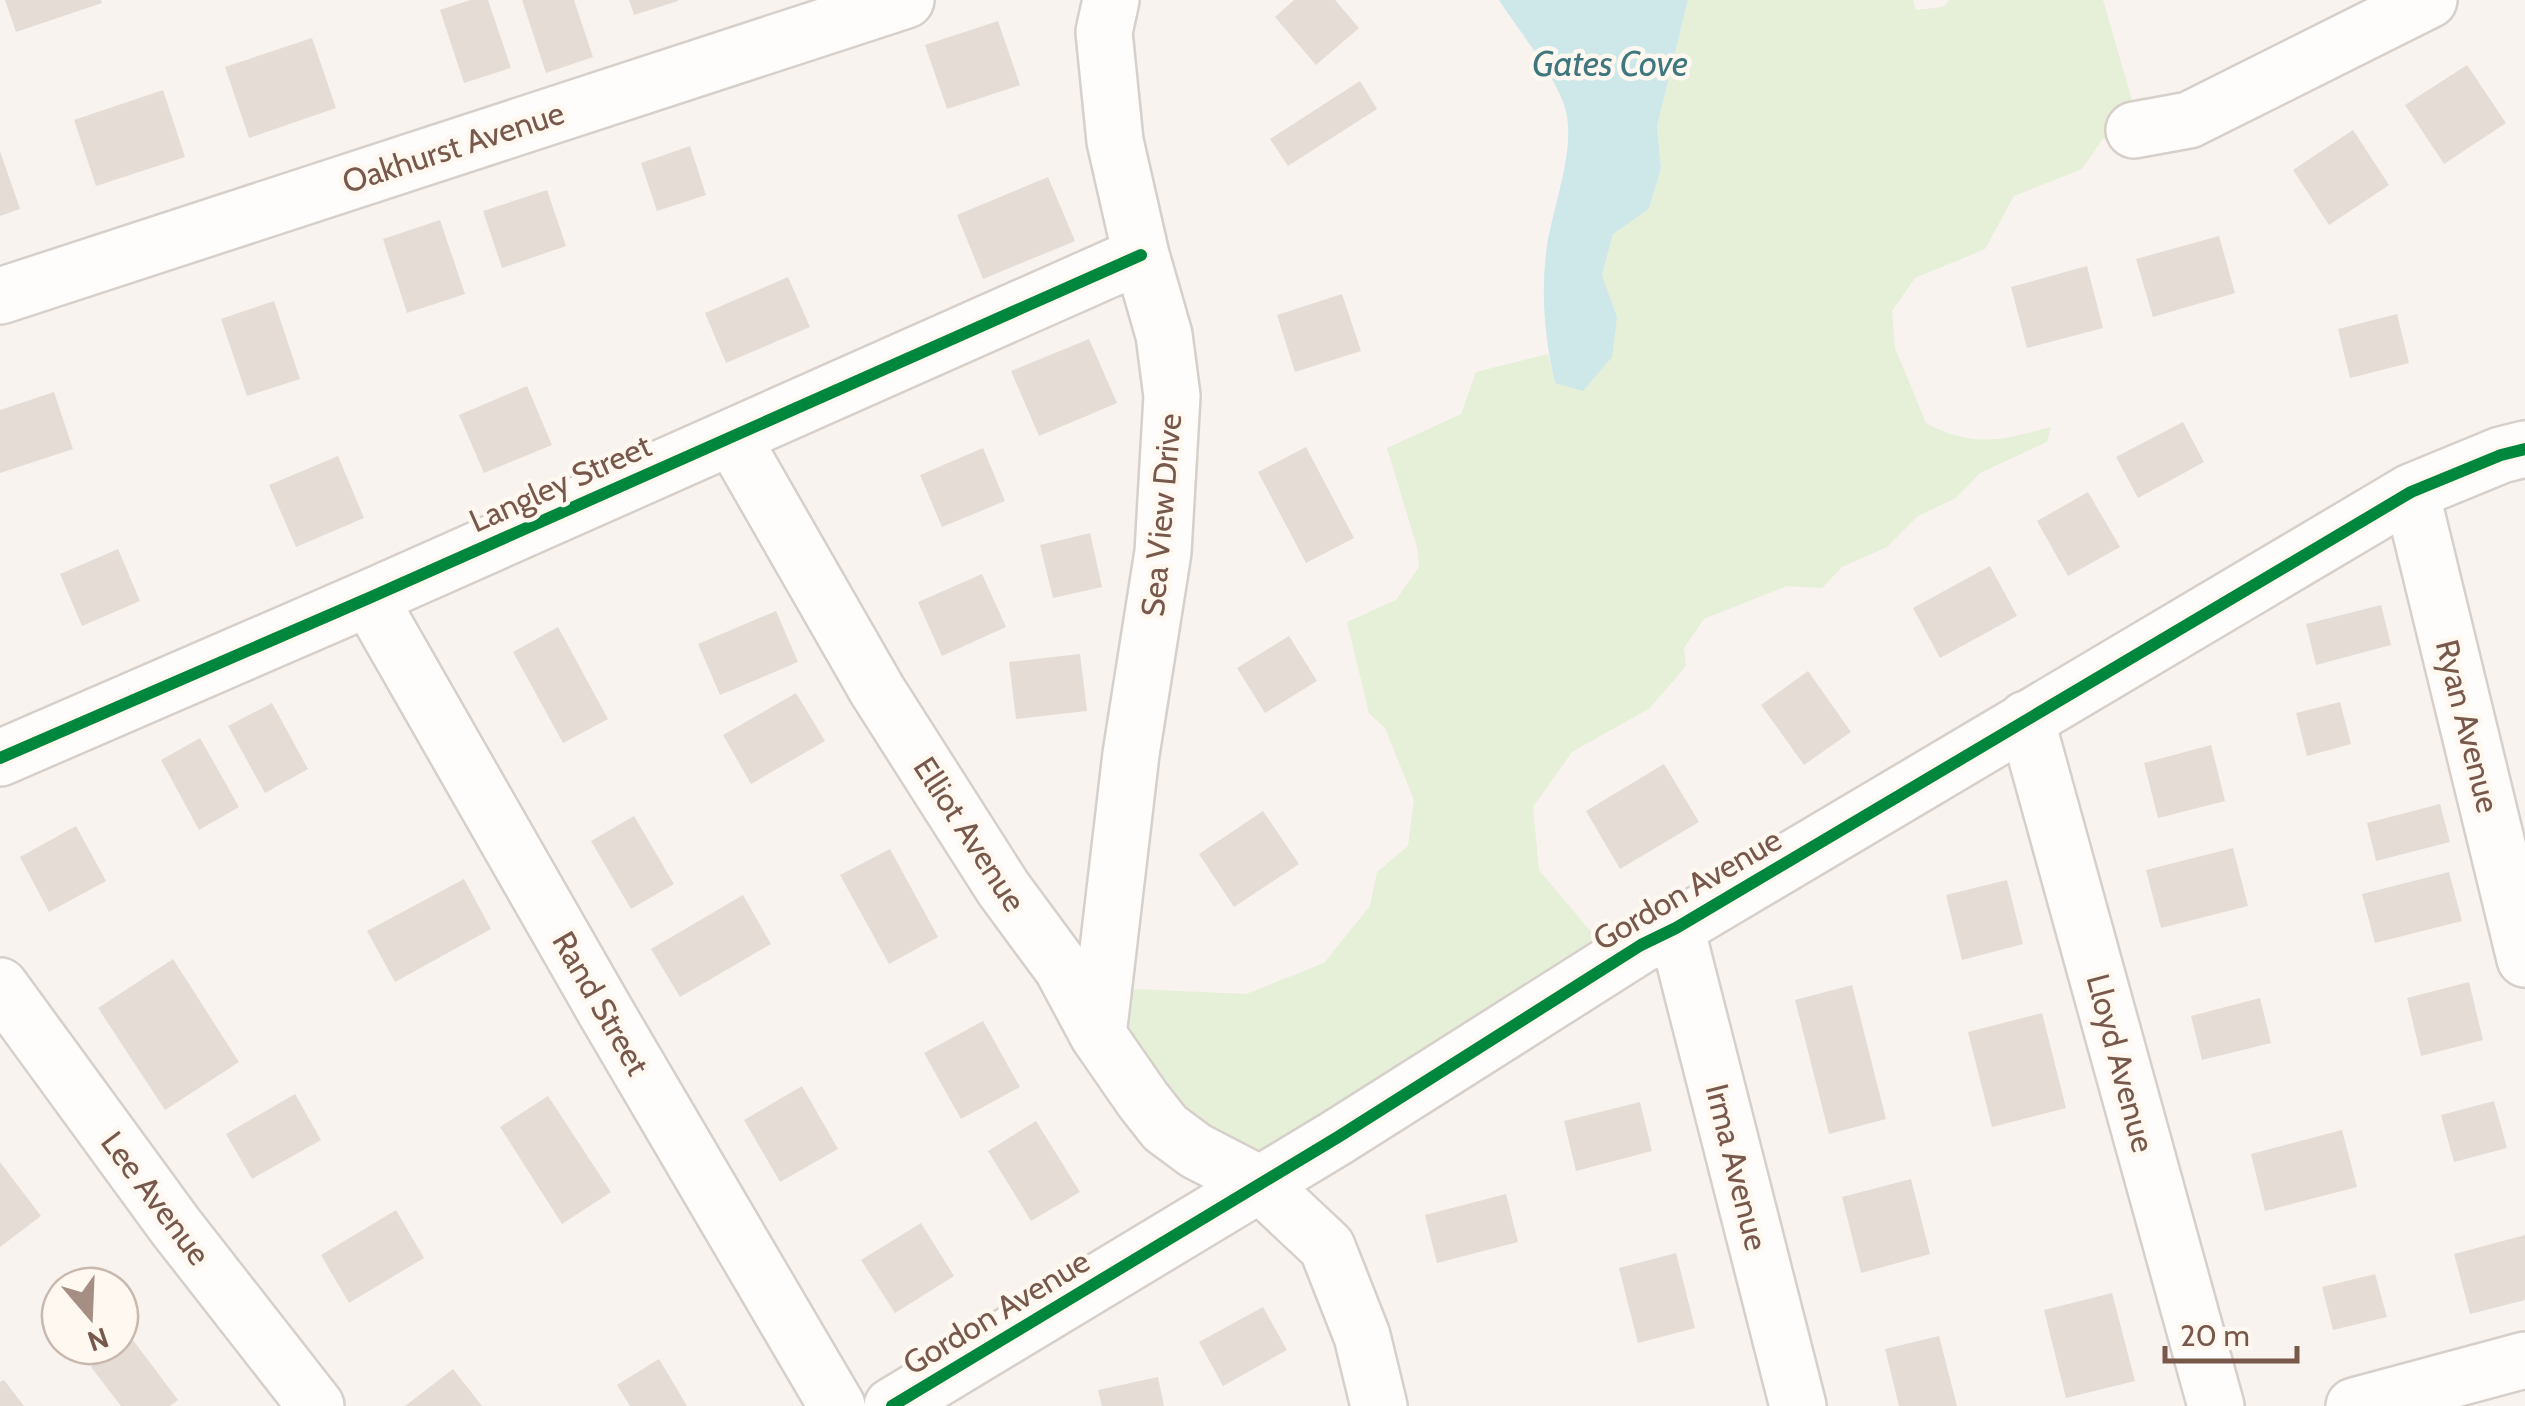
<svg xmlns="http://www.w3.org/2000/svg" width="2525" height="1406" font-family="Cabin,sans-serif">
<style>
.green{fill:#e6efd8}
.water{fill:#cee8ea}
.building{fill:#e5dcd5}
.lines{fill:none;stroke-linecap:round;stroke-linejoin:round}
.minor-casing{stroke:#d7cfca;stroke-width:60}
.minor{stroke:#fefdfc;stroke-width:55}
.cycleway-casing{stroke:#fff8f0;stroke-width:19}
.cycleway{stroke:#00873e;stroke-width:12}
.labels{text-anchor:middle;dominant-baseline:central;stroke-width:9;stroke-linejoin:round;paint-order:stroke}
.street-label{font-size:32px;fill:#78584b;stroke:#fff8f0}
.water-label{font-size:35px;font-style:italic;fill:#3e777e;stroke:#fff8f0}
</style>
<rect width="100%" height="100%" fill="#f8f3ee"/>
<!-- green -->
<path class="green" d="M1688,0h225l3,10 27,-3 6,-7h154l37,128 -38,12 -20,29 -68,27 -29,53 -70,29 -23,33 3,37 31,75c49,26 75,17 125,4l-4,15 -67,31 -24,25 -38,18 -31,31 -45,20 -20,21 -35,-2 -83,33 -20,29 2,18 -36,42 -78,44 -39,55 6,63 53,63 6,44 -339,213 -113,-78 -34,-124 134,6 78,-31 46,-57 7,-34 31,-26 6,-46 -29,-72 -16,-15 -22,-91 49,-22 23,-33 -2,-20 -30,-99 74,-34 15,-42 72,-18 7,29 62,-66 -15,-42 11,-41 36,-25 12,-41 -4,-42z"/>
<!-- water -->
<path class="water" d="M1499,0h189l-31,126 4,42 -12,41 -36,25 -11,41 15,42 -5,40 -29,34 -28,-8c-10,-43 -14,-85 -9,-129 5,-48 36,-113 15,-157 -15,-34 -42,-66 -62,-97z"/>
<!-- building -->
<path class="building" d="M5,0h96l1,3 -86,29z
M470,0h18l23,68 -47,15 -24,-73z
M522,0h52l19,57 -47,16z
M629,0h49v1l-44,14z
M1294,0h41l24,28 -43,37 -41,-48z
M998,21l22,64 -73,24 -22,-64z
M312,38l24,70 -87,30 -24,-71z
M2467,65l39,58 -62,41 -39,-59z
M1360,81l17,28 -89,57 -18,-27z
M163,90l22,67 -89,29 -22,-66z
M2353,130l36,55 -60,40 -36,-55z
M690,146l16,49 -49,16 -16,-48z
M0,151l20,58 -20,7z
M1048,177l27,64 -92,38 -26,-64z
M547,190l19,56 -64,22 -19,-57z
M440,220l25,74 -58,19 -24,-74z
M2219,236l16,57 -82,24 -17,-58z
M2087,266l16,62 -76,20 -16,-61z
M788,277l22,50 -84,36 -21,-50z
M1342,294l19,57 -66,21 -18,-57z
M274,301l26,78 -53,17 -26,-77z
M2397,314l12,49 -59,15 -12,-49z
M1089,339l28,64 -78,33 -28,-65z
M527,386l25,59 -68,28 -25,-58z
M54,392l19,57 -73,24v-63z
M2183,422l21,40 -66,36 -22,-41z
M1306,447l48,91 -48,25 -48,-91z
M983,448l22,53 -63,26 -22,-52z
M338,456l26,62 -68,29 -27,-62z
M2088,492l32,55 -52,29 -31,-55z
M1090,533l12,54 -49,11 -13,-53z
M118,549l22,52 -58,25 -22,-52z
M1990,566l27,50 -77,42 -27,-50z
M982,574l24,53 -64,29 -24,-54z
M2381,605l10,40 -75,20 -10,-41z
M776,611l22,51 -78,33 -22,-51z
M558,627l50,92 -45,24 -50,-91z
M1289,636l28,45 -52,32 -28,-45z
M1080,654l7,57 -71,8 -7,-57z
M1808,671l43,61 -47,33 -43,-60z
M796,693l29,48 -74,43 -28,-49z
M2340,702l11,42 -44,12 -11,-43z
M272,703l36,66 -43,24 -37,-67z
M200,738l39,69 -40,23 -38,-70z
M2211,745l14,56 -67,17 -14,-55z
M1664,764l35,58 -79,47 -34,-58z
M2440,804l10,38 -74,19 -9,-38z
M1263,811l36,53 -65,43 -35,-53z
M634,816l40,68 -43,25 -40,-68z
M76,826l30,55 -57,31 -29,-55z
M2233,848l15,58 -87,22 -15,-58z
M890,849l48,88 -49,27 -49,-89z
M2449,872l13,49 -87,22 -13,-49z
M464,879l27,50 -96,53 -28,-51z
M2007,880l16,64 -61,16 -16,-65z
M743,895l28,49 -91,53 -29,-48z
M173,959l66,103 -74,48 -67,-102z
M2469,982l14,58 -62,16 -14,-58z
M1852,985l34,134 -57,15 -34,-134z
M2260,998l11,45 -69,17 -11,-44z
M2042,1013l24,95 -74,19 -24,-95z
M983,1021l37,66 -59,32 -37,-66z
M802,1086l36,63 -58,33 -36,-62z
M295,1094l26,46 -69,39 -26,-45z
M548,1096l63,96 -49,32 -62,-97z
M2494,1101l13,47 -53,14 -13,-47z
M1640,1102l12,49 -76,20 -12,-50z
M1036,1121l44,71 -49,29 -43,-70z
M2342,1130l15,57 -92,24 -14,-57z
M0,1162l41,54 -41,31z
M1911,1179l19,75 -69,19 -19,-76z
M1506,1194l12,48 -81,21 -12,-48z
M396,1210l28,48 -75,45 -28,-48z
M921,1223l33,53 -59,37 -34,-53z
M2525,1235v65l-55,14 -16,-60z
M1676,1253l19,75 -57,15 -19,-75z
M2375,1274l12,43 -54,13 -11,-43z
M2112,1293l23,88 -69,17 -22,-88z
M1263,1307l24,43 -64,36 -24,-44z
M130,1336l48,64 -8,6h-49l-30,-39z
M1939,1336l18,70h-58l-14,-57z
M659,1359l28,47h-57l-13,-21z
M453,1369l29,37h-77z
M1158,1377l6,29h-62l-4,-16z
M4,1380l20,26h-24v-24z"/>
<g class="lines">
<!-- minor casing -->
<g class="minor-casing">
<path id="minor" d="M2134,130l55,-10 240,-120
M0,296l906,-296
M732,437l145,253 126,198 59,80 36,67 45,65 22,28 31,23 64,33 67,63 35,89 17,70
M2411,492l114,467
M369,598l235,411 233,397
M2026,719l190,687
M0,758l369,-160 772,-343
M1676,928l122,478
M0,986l176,241 140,179
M1098,1035l33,-281 32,-202 9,-156 -8,-61 -23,-80 -26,-114 -11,-109 7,-32
M892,1406l446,-269 303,-192 35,-17 735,-436 90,-37 24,-6
M2354,1406l171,-46"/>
</g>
<!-- minor -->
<use href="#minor" class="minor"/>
<!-- cycleway casing -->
<g class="cycleway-casing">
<path id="cycleway" d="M0,758l369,-160 772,-343
M892,1406l446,-269 303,-192 35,-17 735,-436 90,-37 24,-6"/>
</g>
<!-- cycleway -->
<use href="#cycleway" class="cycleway"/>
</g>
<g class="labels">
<!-- street labels -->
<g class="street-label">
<text transform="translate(453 147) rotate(-18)">Oakhurst Avenue</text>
<text transform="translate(560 483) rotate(-24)">Langley Street</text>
<text transform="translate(1161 515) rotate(-85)">Sea View Drive</text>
<text transform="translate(2468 726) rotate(76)">Ryan Avenue</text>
<text transform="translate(970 834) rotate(57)">Elliot Avenue</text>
<text transform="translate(1687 889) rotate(-30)">Gordon Avenue</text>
<text transform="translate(601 1003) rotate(60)">Rand Street</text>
<text transform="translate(2121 1063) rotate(75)">Lloyd Avenue</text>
<text transform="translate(1737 1167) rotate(76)">Irma Avenue</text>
<text transform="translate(156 1198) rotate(53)">Lee Avenue</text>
<text transform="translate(996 1312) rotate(-31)">Gordon Avenue</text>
</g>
<!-- water labels -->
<g class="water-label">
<text x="1610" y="63">Gates Cove</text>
</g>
</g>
<!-- north arrow -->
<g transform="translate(90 1316) rotate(161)"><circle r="48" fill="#fff8f0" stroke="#c9b8ae" stroke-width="2.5"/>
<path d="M0-8L18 38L0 25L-18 38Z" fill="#a58e84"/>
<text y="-15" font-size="28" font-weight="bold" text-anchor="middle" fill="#78584b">N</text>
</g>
<!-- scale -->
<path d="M2165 1346v15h132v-15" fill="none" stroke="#78584b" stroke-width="5"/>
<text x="2180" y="1346" font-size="30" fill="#78584b" stroke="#fff8f0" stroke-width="8" paint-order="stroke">20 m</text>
</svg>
